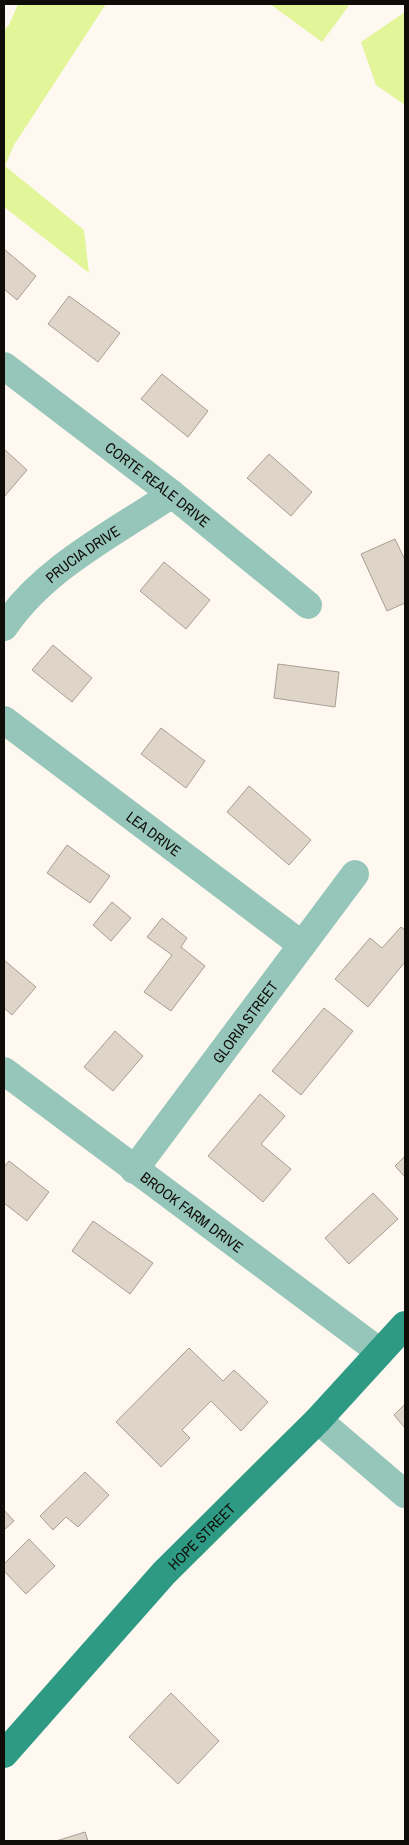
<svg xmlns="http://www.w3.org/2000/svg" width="409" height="1845" font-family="'Archivo Narrow',sans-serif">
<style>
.green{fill:#e2f699}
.building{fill:#ded4c8;stroke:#a89f94}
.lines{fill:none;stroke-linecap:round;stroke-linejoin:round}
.minor{stroke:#96c6b9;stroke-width:28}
.major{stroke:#2e9a83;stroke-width:28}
.labels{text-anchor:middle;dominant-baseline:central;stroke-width:5;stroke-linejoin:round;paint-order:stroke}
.street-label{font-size:15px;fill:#100d09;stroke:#fff}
</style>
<rect width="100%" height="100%" fill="#fef8f1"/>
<!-- green -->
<path class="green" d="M18,4h88l-92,141 -9,21 79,64 5,43 -85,-66v-177l5,-5z
M270,4h80l-28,38z
M405,12v93l-29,-20 -15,-43z"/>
<!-- building -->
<path class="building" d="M4,249l32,27 -19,24 -13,-11z
M69,296l51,37 -22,29 -50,-38z
M162,374l46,37 -20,26 -47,-38z
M4,449l23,21 -23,27z
M269,454l43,38 -21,24 -44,-38z
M395,539l10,21v43l-18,8 -26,-57z
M164,562l46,38 -24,29 -46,-38z
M53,645l39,33 -20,24 -40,-32z
M278,664l61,8 -4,35 -61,-9z
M161,728l44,33 -19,27 -45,-34z
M249,786l62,54 -22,25 -62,-53z
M67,845l43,31 -20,27 -43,-30z
M112,902l19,16 -20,23 -18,-16z
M162,918l25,20 -6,9 24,19 -34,45 -27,-19 28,-37 -25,-18z
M401,927l4,3v32l-37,45 -33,-28 35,-41 12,10z
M4,960l32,27 -24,28 -8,-7z
M324,1008l29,23 -52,64 -29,-24z
M115,1031l28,25 -30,35 -29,-24z
M260,1094l25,22 -24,28 30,25 -28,33 -55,-46z
M405,1156v21l-10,-11z
M9,1161l40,31 -22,29 -23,-18v-36z
M373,1193l25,26 -49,45 -24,-26z
M93,1221l60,42 -23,31 -58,-43z
M189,1348l34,33 11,-11 34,32 -27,29 -30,-30 -29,29 8,8 -29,29 -45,-45z
M405,1404v24l-11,-13z
M85,1472l24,23 -31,32 -12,-10 -13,13 -13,-14z
M4,1510l10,11 -9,8 -1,-1z
M29,1539l26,27 -29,28 -22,-23v-7z
M171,1693l48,48 -41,43 -49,-47z
M85,1832l3,9h-32z"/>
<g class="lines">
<!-- minor -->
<g class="minor">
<path id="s1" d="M4,366l168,128 136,111"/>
<path id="s2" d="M4,627c41,-60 109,-93 168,-133"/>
<path id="s3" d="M4,720l298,225"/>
<path id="s4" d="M4,1071l376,281"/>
<path id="s5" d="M134,1170l221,-296"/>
<path d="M318,1420l87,74"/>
</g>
<!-- major -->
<path class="major" id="s6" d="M4,1754l160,-181 154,-153 87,-95"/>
</g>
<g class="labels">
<!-- street labels -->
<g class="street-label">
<text stroke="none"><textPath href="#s1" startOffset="194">CORTE REALE DRIVE</textPath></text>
<text stroke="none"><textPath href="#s2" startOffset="108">PRUCIA DRIVE</textPath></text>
<text stroke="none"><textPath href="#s3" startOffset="188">LEA DRIVE</textPath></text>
<text stroke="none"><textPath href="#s5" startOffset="185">GLORIA STREET</textPath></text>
<text stroke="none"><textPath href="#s4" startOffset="235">BROOK FARM DRIVE</textPath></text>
<text stroke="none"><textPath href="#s6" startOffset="294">HOPE STREET</textPath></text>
</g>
</g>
<!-- border -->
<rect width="409" height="1845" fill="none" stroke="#100d09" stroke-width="10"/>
</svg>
